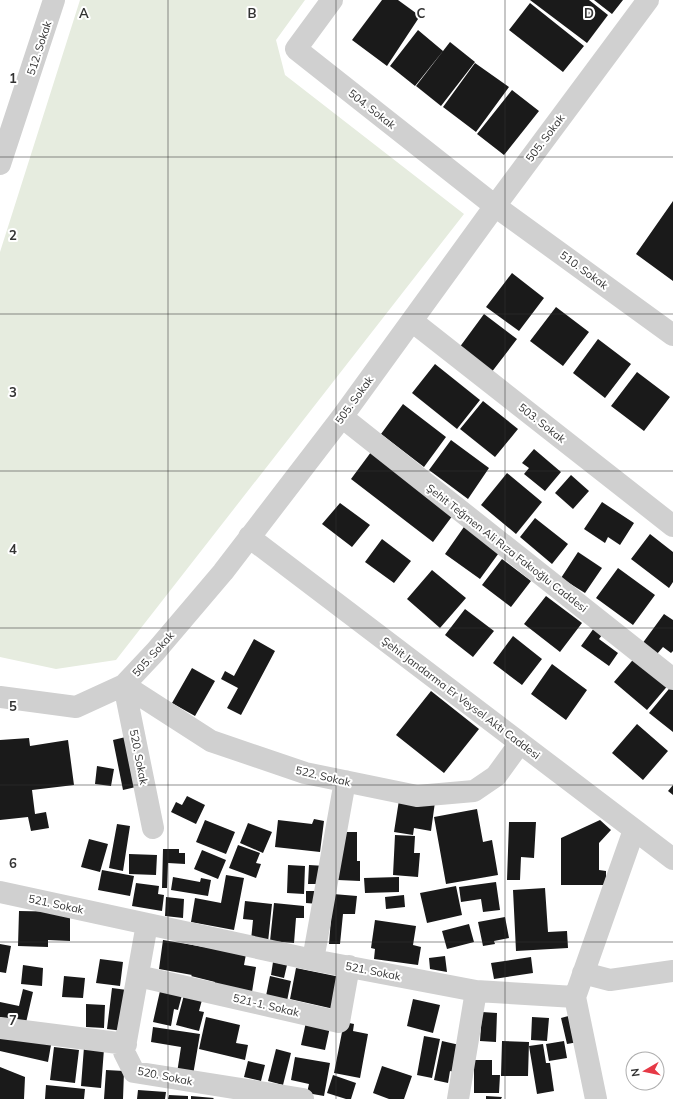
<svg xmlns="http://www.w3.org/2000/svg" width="673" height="1099" font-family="Mulish,sans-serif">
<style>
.green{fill:#e6ecdf}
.building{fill:#1a1a1a}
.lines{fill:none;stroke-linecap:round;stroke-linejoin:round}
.minor{stroke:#d0d0d0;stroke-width:22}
.grid{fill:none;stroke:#333;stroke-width:1;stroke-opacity:0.55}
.labels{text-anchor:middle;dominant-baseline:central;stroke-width:4;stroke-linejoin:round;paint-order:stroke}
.street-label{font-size:11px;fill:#333;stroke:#fff}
.grid-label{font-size:13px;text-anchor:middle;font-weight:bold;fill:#333;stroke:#fff;stroke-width:4;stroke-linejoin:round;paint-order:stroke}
</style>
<rect width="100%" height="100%" fill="#fff"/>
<!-- green -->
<path class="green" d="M80,0h225l-29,40 9,35 179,139 -348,446 -60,9 -56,-12v-405z"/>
<!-- building -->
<path class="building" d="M382,0h16l22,16 -33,50 -35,-26z
M530,0h59l19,15 -21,28z
M594,0h29l-11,14z
M530,3l54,43 -21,26 -54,-42z
M418,30l25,21 -28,35 -25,-20z
M450,42l25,20 -34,44 -25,-20z
M475,63l34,24 -33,45 -33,-25z
M512,90l27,21 -35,44 -27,-21z
M673,201v80l-37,-27z
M512,273l32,25 -25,33 -33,-24z
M556,307l33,25 -26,34 -33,-25z
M484,314l33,25 -26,34 -32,-25z
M598,339l33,25 -26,34 -32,-25z
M435,364l45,36 -23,29 -45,-36z
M637,372l33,25 -26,34 -33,-25z
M483,401l35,28 -23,28 -35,-28z
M403,404l43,33 -22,30 -43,-33z
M451,440l38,28 -21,31 -39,-29z
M374,448l82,63 -23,31 -82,-63z
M534,449l27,23 -16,19 -21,-17 5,-6 -7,-5z
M507,473l35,29 -26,32 -35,-29z
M571,475l18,16 -16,18 -18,-16z
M602,502l32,21 -14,22 -12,-8 -3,6 -21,-14z
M340,503l30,22 -18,22 -30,-23z
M535,518l33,26 -16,20 -32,-27z
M466,524l35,26 -21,29 -35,-25z
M650,534l23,18v30l-4,6 -38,-29z
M382,539l29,22 -17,22 -29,-21z
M578,552l24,16 -17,25 -24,-15z
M502,559l29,22 -20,26 -29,-22z
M618,568l37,27 -22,30 -37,-27z
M432,570l34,28 -26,30 -33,-29z
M546,596l36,27 -22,29 -36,-28z
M465,609l29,22 -21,26 -28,-22z
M664,614l9,6v31l-2,2 -8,-6 -6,7 -15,-10z
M594,628l8,7 -3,4 19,14 -9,13 -28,-20z
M513,636l29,23 -20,26 -29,-22z
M254,639l21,12 -34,64 -14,-7 11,-20 -17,-9 4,-8 9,5z
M637,655l33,28 -23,27 -33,-28z
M552,664l35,26 -21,30 -35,-26z
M192,668l23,13 -20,35 -23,-13z
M673,684v48l-24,-19z
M431,691l48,38 -35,44 -48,-38z
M637,724l31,27 -25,29 -31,-27z
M130,736l10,50 -17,4 -10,-50z
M29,738l1,8 38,-6 6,45 -42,5 3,24 11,-2 3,16 -18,3 -3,-14 -28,3v-80z
M97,766l17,3 -3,17 -16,-2z
M673,785v10l-5,-4z
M187,796l18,9 -9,19 -25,-12 5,-10 6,3z
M399,800l36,2 -4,29 -17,-3 -1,7 -19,-3z
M477,809l6,33 9,-2 6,35 -52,9 -12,-67z
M314,819l10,2 -4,31 -45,-5 3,-27 34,4z
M205,820l30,12 -9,22 -30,-12z
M600,820l11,10 -12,13v27l7,1v14h-45v-47z
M509,822h27l-2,36 -13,-1 -1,23h-13z
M248,823l24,9 -9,21 -23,-10z
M117,824l13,2 -7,45 -14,-3z
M339,832h18v29h3v20l-22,-1z
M395,835l20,1 -1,17h6l-2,24 -25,-2z
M89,839l19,5 -8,28 -19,-5z
M238,845l22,8 -4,10 5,1 -5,14 -27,-10z
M163,849h16v4h6v11l-17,-1 -1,25h-5z
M202,850l24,10 -8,19 -24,-10z
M129,854l28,1 -1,20 -27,-1z
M288,865l17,1 -1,28 -17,-1z
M309,865l16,1 -8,18h-9z
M102,870l32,6 -4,20 -32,-6z
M226,875l18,3 -10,52 -43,-8 4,-24 26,5z
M173,877l27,5 1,-4 10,2 -3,16 -37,-6z
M399,877v15l-34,1 -1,-15z
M496,882l4,28 -17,2 -2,-13 -20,3 -2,-15z
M136,883l23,3 -1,8 6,1 -2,16 -30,-5z
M456,886l6,29 -35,8 -7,-30z
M545,888l3,44 19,-1 1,17 -52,3 -3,-61z
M306,891h13v13l-13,-1z
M333,894l24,2 -2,18h-12l-3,30h-11z
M404,895l1,12 -19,2 -1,-12z
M166,897l18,2 -1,19 -18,-2z
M245,901l27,3 -4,38 -17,-2 2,-20 -10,-1z
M274,903l30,3v12h-8l-2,25 -24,-2z
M19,911l51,1v29l-22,-1v7l-30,-1z
M505,917l4,21 -15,3 1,3 -12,2 -5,-24z
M375,920l41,6 -3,19 8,2 -3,18 -44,-6 1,-10 -4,-1z
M469,924l5,18 -27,7 -5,-18z
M163,940l83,14 -2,11 12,2 -4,25 -38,-7 1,-3 -24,-6 1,-1 -33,-6z
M0,944l11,2 -5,27 -6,-1z
M445,956l2,16 -17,-3 -1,-11z
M531,957l2,16 -39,6 -3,-16z
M100,959l23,3 -3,24 -24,-3z
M273,962l14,3 -3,13 -13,-3z
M23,965l20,3 -1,18 -21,-2z
M296,968l44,9 -6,32 -44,-10z
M64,976l21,2 -2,20 -21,-1z
M270,976l21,5 -4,20 -21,-5z
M112,988l15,2 -4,41 -16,-2z
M23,989l10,3 -8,35 -25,-6v-19l19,4z
M160,991l22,4 -4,15 -4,-1 -3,17 -18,-4z
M184,995l18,5 -3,11 5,1 -5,19 -23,-6z
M413,999l27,6 -7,28 -26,-7z
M86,1004l19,1 -1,23 -18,-1z
M482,1012l15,1 -1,29 -16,-1z
M572,1015l6,27 -11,2 -6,-26z
M206,1017l34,8 -4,18 12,2 -3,15 -46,-11z
M532,1017l17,1 -2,23 -16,-1z
M306,1022l24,5 -5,23 -24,-5z
M344,1022l10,2 -1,7 15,3 -8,44 -26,-5z
M153,1027l47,7 -7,41 -16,-2 4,-26 -30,-5z
M0,1033l51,12 -3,17 -48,-11z
M424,1036l16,3 -8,39 -15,-3z
M442,1041l22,5 -5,27 -9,-2 -2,12 -14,-3z
M502,1041l27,1 -1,34h-27z
M564,1041l3,17 -18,3 -3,-17z
M543,1044l3,19h4l4,28 -17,3 -8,-48z
M54,1047l25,3 -4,33 -25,-3z
M84,1047l20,2 -3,39 -20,-2z
M276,1049l15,4 -8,32 -15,-4z
M295,1057l35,6 -6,33 -17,-3 2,-9 -18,-4z
M474,1060h18v15h8l-1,18h-25z
M248,1061l17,4 -4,16 -17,-4z
M382,1066l30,10 -8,23h-15l-16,-6z
M0,1067l25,10 -1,22h-24z
M106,1070l18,1 -1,28h-19z
M333,1075l23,8 -5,16h-5l-19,-6z
M46,1085l39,4 -1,10h-39z
M138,1090l28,2 -1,7h-28z
M169,1095l19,1v3h-20z
M191,1096l23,2 -1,1h-22z
M486,1096l16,1 -1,2h-15z"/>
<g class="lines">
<!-- minor -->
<path class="minor" d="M332,0l-36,49 199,157 178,129
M0,164l54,-164
M412,321l261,205
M342,417l331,262
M249,537l424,322
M124,685l87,56 94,32 112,23 57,-5 22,-15 24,-33
M124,685l29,143
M0,697l76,10 48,-22 31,-33 68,-80 119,-155 153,-211 153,-206
M0,892l313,68 163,31 99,6 59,-167
M147,924l-23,128 10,20 169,27
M313,960l32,-179
M583,973l27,7 63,-9
M138,976l201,46 10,-56
M575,997l21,102
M0,1028l126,16
M458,1099l18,-108"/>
</g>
<!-- grid -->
<path class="grid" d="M168,0v1099M336,0v1099M505,0v1099M0,157h673M0,314h673M0,471h673M0,628h673M0,785h673M0,942h673"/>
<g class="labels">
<!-- street labels -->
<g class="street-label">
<text transform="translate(39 48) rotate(-72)">512. Sokak</text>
<text transform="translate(372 109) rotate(38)">504. Sokak</text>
<text transform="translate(545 138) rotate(-53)">505. Sokak</text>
<text transform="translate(584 270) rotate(36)">510. Sokak</text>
<text transform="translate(354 400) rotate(-54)">505. Sokak</text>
<text transform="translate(542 423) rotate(38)">503. Sokak</text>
<text transform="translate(507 548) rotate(38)">Şehit Teğmen Ali Rıza Fakıoğlu Caddesi</text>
<text transform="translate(153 654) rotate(-48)">505. Sokak</text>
<text transform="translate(461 698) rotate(37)">Şehit Jandarma Er Veysel Aktı Caddesi</text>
<text transform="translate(139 757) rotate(79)">520. Sokak</text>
<text transform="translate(323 776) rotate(13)">522. Sokak</text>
<text transform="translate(56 904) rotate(12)">521. Sokak</text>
<text transform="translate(373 971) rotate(11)">521. Sokak</text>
<text transform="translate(266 1005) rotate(13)">521-1. Sokak</text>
<text transform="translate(165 1076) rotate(11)">520. Sokak</text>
</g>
</g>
<g class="grid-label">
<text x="84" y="18">A</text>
<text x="252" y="18">B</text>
<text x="421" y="18">C</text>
<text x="589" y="18">D</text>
<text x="13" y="83">1</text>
<text x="13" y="240">2</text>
<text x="13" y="397">3</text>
<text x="13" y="554">4</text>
<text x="13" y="711">5</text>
<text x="13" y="868">6</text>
<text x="13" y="1025">7</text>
</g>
<!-- north arrow -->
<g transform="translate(645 1071) rotate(261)"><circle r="19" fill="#ffffff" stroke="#adadad"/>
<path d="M0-3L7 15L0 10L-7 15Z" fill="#e63946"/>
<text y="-6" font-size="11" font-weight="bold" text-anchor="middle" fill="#333333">N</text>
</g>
</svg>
